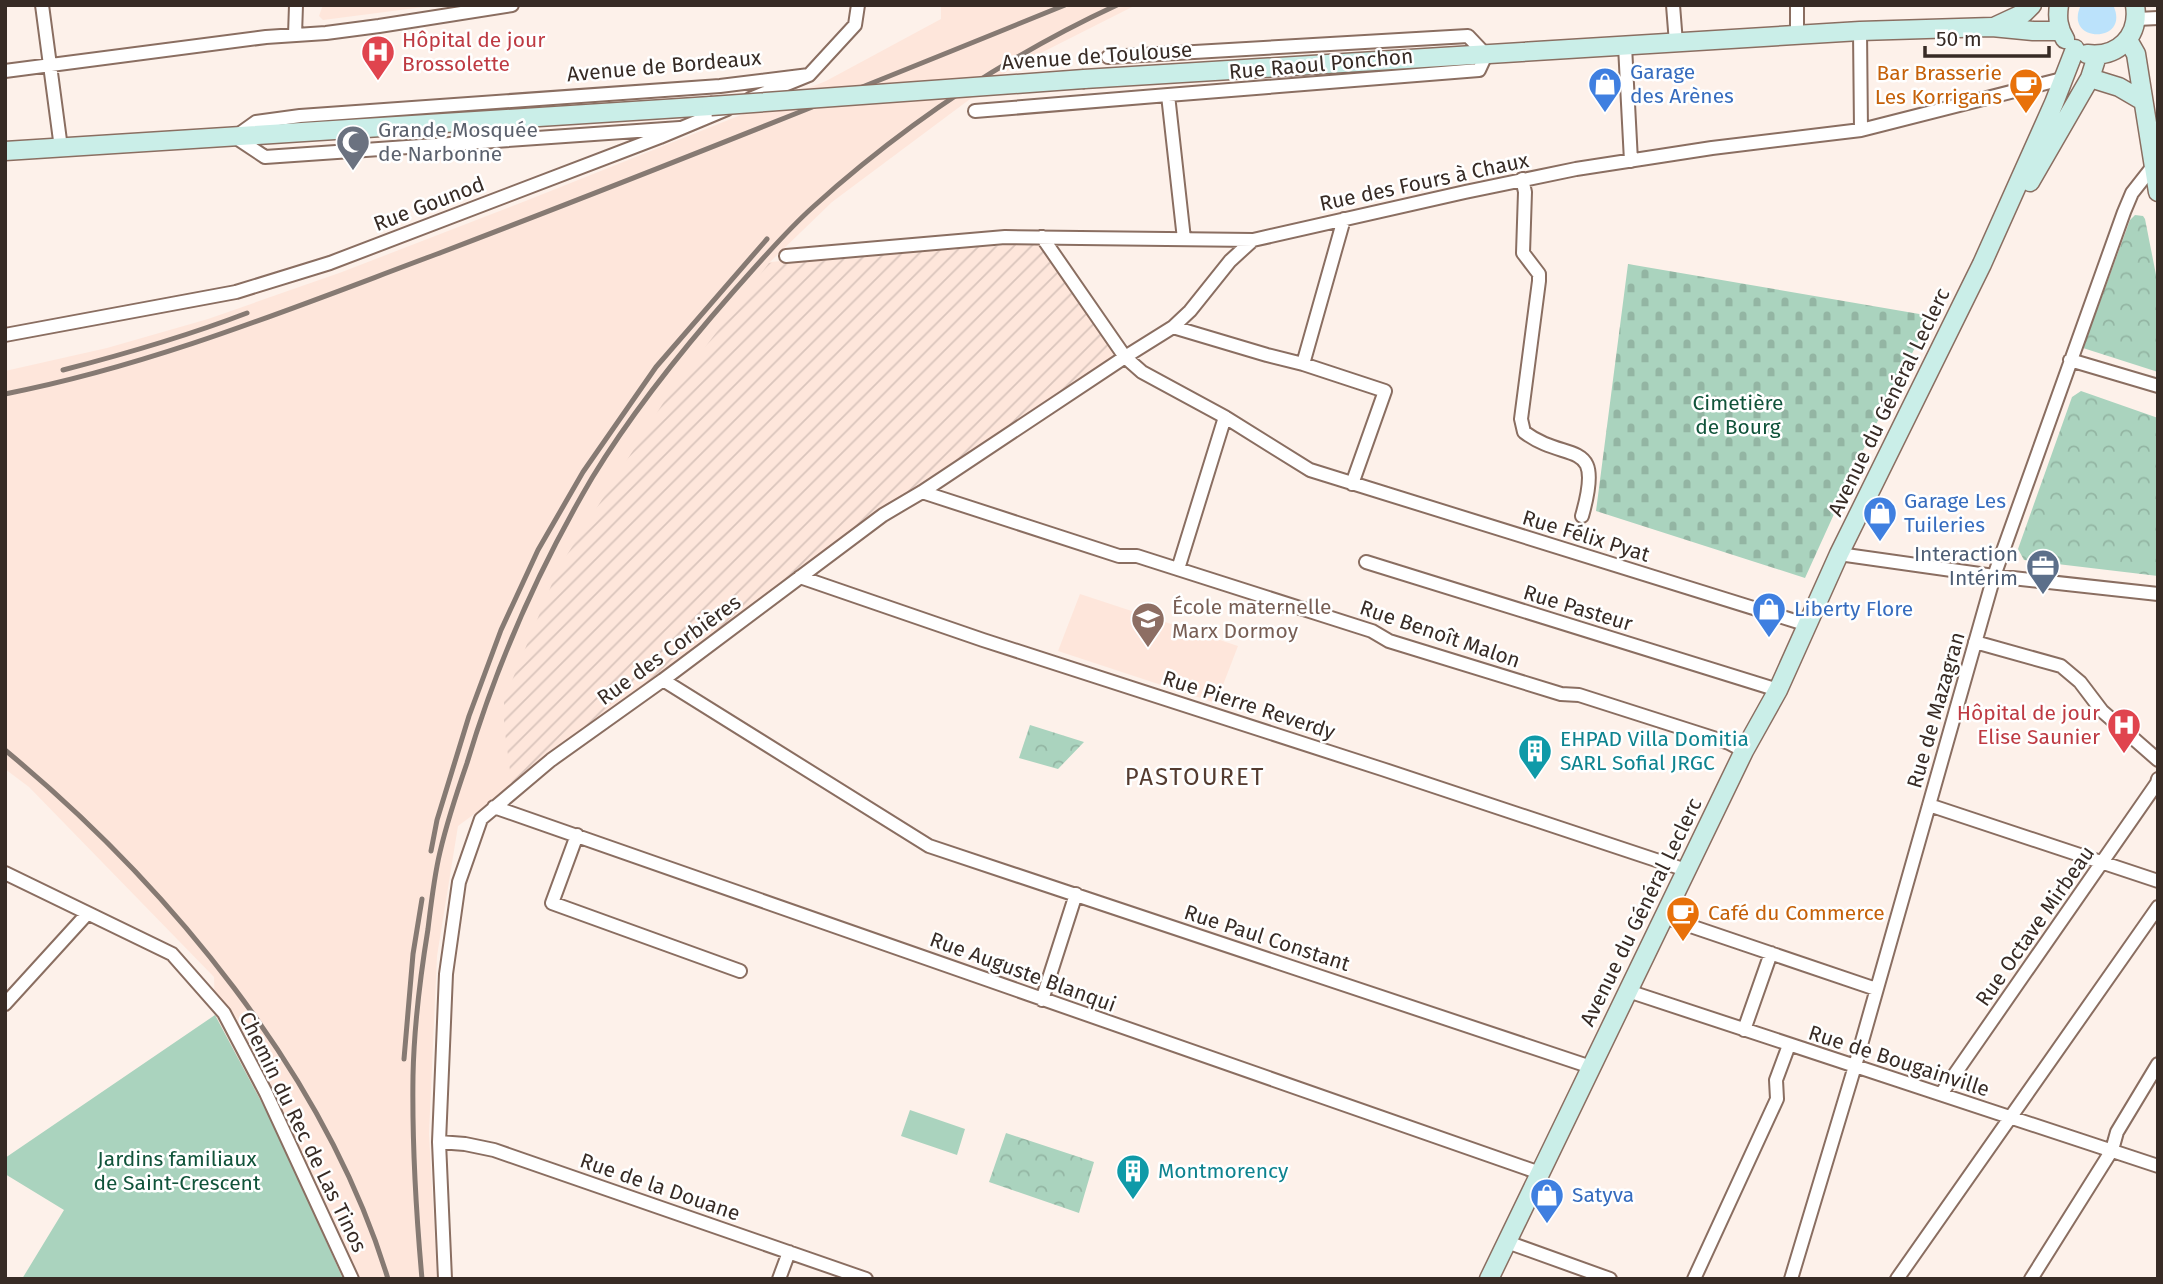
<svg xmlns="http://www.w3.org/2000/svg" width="2163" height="1284" font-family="'Fira Sans',sans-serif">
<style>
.built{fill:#fee6db}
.industrial{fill:url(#industrial-furrows)}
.cemetery{fill:url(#cemetery-stones)}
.park{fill:url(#park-crowns)}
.garden{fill:#aad3be}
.water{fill:#bbe2fb}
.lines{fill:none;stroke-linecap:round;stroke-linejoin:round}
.minor-tunnel{stroke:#d5c9c3;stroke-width:12;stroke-dasharray:12 6;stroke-linecap:butt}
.minor-casing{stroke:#8a6e61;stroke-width:16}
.secondary-casing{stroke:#8a6e61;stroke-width:21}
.minor{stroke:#fff;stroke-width:12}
.secondary{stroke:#caeee8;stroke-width:18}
.rail{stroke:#867a73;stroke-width:5}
.secondary-bridge-casing{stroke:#8a6e61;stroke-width:21;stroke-linecap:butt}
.secondary-bridge{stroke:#caeee8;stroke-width:18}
.labels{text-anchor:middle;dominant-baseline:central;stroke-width:5;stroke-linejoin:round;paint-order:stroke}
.health-label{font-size:21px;fill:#be3a42;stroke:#fff;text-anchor:start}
.street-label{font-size:21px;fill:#372b25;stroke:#fff}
.shop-label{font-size:21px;fill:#366cbe;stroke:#fff;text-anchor:start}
.food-label{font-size:21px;fill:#c56008;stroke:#fff;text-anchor:end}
.worship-label{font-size:21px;fill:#5b616d;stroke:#fff;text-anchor:start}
.park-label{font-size:21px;fill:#10533a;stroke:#fff}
.service-label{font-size:21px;fill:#4e5e75;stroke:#fff;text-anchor:end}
.education-label{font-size:21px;fill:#785e54;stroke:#fff;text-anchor:start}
.culture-label{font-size:21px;fill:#0d838f;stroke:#fff;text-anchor:start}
.quarter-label{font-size:24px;letter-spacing:2px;fill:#543b2f;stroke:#fff}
</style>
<defs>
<pattern id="industrial-furrows" width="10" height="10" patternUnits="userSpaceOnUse" patternTransform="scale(1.75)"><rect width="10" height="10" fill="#fee6db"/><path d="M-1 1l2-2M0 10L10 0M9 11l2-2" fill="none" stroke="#dac5bc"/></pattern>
<pattern id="cemetery-stones" width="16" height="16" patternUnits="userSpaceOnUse" patternTransform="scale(1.75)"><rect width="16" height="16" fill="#aad3be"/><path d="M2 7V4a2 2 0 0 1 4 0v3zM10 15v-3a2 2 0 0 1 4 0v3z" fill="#93b5a3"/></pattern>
<pattern id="park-crowns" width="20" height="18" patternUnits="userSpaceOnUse" patternTransform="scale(1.75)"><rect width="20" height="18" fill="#aad3be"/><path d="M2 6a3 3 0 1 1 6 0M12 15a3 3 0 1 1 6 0" fill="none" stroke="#93b5a3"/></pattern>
</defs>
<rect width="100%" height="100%" fill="#fdf1ea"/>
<!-- built -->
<path class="built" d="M323,5h116l-116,15 -4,-4z
M941,5h195l-123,62 -181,135 -62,60 122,-10 228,105 -192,121 -470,348 -21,130 -8,178 8,145h-94l-66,-148 -62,-116 -1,-38 -185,-190 -24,-18v-398l102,-23 101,-29 134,-47 186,-72 298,-119 115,-62z
M1080,594l158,52 -22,57 -158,-52z"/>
<!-- industrial -->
<path class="industrial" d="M1042,243l78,114 -192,121 -416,308 -8,-61v-25l54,-131 107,-169 104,-137 123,-11z"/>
<!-- cemetery -->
<path class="cemetery" d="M1628,264l303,52 -67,132 -59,130 -209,-67z"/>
<!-- park -->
<path class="park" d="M2135,215l8,1 2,3 13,66v87l-75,-24 47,-128z
M2081,391l77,27v158l-134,-16 -6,-11 54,-152z
M1030,725l54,17 -26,27 -39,-11z
M1006,1133l88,29 -15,51 -90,-31z"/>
<!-- garden -->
<path class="garden" d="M215,1015l62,116 66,148h-321l42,-69 -59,-36v-16z
M910,1110l55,19 -8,26 -56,-19z"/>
<!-- water -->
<path class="water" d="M2081,5h32c19,39 -51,39 -32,0z"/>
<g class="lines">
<!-- minor-tunnel -->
<path class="minor-tunnel" d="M1575,538l7,-22"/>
<!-- minor casing -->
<g class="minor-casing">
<path id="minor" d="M42,5l19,143
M1673,5l3,38
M1797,5v30
M2137,19l21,-1
M1860,31l1,99
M295,35l1,-30
M1625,46l6,115
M1108,57l360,-21 18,19 -7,15 -311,25 16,144
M5,71l261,-34 60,-4 53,-7 133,-21
M750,99l59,-24 46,-50 3,-20
M975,111l193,-16
M680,128l-415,29 -30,-20 21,-15 44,-6 420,-30 89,-11
M1522,179l3,13 -2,61 16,21v7l-18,138 3,13c44,33 81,3 58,84
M1042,237l83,120 17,15 83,45 85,53 498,155
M786,256l219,-19 248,3 212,-48 111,-23 136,-21 149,-18 201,-51
M1173,327l94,28 36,9 82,27 -33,93
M5,335l231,-43 94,-29 330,-126 67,-28
M2070,360l88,26
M1303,364l41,-145
M922,492l197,64h18l235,75 17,10 172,53 18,1 150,48 15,8
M1839,554l155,22 164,18
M1366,562l412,128
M1178,569l47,-152
M800,577l183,63 399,129 304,101
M1975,642l86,24 19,16 22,29 56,49
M663,680l266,166 662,221
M1929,805l229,76
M494,807l1046,366
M577,835l-25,68 188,68
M5,873l167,81 52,59 42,80 86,186
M1664,917l212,72
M1628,991l530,175
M1042,1000l34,-106
M5,1004l82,-90
M1744,1030l27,-77
M1941,1094l216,-311 1,-4
M439,1142l26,2 29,6 372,129
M1507,1242l103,37
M445,1279l-6,-137 7,-168 13,-92 22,-63 70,-59 112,-80 220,-165 39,-23 203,-135 48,-30 17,-16 40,-50 23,-21
M779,1279l10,-27
M1694,1279l83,-180 -1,-19 13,-35
M1791,1279l64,-213 139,-490 130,-364 8,-19 22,-28
M1897,1279l261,-372
M2031,1279l81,-129 5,-18 41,-68"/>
</g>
<!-- secondary casing -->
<g class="secondary-casing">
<path id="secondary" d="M2059,5c-2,13 -1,23 6,34
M1996,26l28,-13 8,-8
M2128,40l8,14 22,138
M2087,54c31,4 53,-18 48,-49
M2090,78l29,9 24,14
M1084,79l776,-48 132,-4 41,4h27
M5,151l706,-45
M2030,182l60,-104 7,-22
M1489,1279l255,-528 34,-61 61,-136 143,-290 72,-161 21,-54"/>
</g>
<!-- minor -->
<use href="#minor" class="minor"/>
<!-- secondary -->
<use href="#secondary" class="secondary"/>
<!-- rail -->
<path class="rail" d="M63,370c62,-16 124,-34 184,-57
M5,394c149,-29 290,-87 432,-140 210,-80 419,-164 628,-249
M5,750c162,134 321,324 383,529
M431,851l6,-31 32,-104 32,-86 37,-80 45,-78 73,-105 111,-128
M404,1059l9,-105 9,-55
M422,1279c-6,-67 -10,-135 -9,-203 1,-49 7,-98 15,-147 3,-25 6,-52 12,-77 7,-30 17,-60 27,-89 30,-100 72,-195 125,-285 40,-66 90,-128 141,-186 26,-29 51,-59 80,-85 90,-81 194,-151 304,-202"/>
<!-- secondary-bridge casing -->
<g class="secondary-bridge-casing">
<path id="secondary-bridge" d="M711,106l373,-27"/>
</g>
<!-- secondary-bridge -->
<use href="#secondary-bridge" class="secondary-bridge"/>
</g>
<!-- icons -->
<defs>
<g id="hospital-pin" transform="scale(1.75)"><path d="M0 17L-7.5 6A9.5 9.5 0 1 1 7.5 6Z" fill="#e0444e" stroke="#fff"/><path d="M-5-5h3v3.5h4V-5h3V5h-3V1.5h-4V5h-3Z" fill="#fff"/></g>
<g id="shop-pin" transform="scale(1.75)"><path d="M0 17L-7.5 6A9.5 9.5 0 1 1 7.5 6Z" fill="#3f7fe0" stroke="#fff"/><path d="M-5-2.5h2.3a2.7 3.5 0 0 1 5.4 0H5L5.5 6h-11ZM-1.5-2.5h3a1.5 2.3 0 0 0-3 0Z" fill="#fff"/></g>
<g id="cafe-pin" transform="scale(1.75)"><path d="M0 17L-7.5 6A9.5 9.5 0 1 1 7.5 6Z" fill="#e8710a" stroke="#fff"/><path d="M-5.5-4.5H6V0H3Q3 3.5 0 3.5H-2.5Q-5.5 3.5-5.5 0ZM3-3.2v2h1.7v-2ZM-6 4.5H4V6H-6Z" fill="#fff"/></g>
<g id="mosque-pin" transform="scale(1.75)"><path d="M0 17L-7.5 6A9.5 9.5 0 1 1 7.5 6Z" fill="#6b7280" stroke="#fff"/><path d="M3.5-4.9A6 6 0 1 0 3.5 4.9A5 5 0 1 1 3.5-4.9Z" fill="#fff"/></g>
<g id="office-pin" transform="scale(1.75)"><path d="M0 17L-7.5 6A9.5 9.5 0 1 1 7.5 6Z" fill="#5c6f8a" stroke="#fff"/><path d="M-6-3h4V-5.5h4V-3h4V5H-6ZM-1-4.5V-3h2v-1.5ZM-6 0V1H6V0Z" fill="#fff"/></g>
<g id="school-pin" transform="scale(1.75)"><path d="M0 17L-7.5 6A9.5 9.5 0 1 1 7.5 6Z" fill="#8d6e63" stroke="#fff"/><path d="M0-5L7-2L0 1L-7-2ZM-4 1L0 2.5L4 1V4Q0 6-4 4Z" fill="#fff"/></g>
<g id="building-pin" transform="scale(1.75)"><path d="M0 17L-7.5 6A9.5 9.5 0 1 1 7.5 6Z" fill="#0f9aa8" stroke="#fff"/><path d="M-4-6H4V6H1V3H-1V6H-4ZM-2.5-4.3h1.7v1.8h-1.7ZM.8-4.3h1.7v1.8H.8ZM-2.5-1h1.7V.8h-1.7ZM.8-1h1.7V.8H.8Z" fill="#fff"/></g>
</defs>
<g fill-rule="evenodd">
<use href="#hospital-pin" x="378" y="52"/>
<use href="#shop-pin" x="1605" y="84"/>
<use href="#cafe-pin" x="2026" y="85"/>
<use href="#mosque-pin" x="353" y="142"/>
<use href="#shop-pin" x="1880" y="513"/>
<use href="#office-pin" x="2043" y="566"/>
<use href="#shop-pin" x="1769" y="609"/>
<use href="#school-pin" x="1148" y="619"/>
<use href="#hospital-pin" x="2124" y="725"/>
<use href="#building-pin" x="1535" y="751"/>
<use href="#cafe-pin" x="1683" y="913"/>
<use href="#building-pin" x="1133" y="1171"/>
<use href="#shop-pin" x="1547" y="1195"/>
</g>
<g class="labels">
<!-- health labels -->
<g class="health-label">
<text x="402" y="40">Hôpital de jour<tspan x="402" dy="24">Brossolette</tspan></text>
<text x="2100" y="713" text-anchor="end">Hôpital de jour<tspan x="2100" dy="24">Elise Saunier</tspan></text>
</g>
<!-- street labels -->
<g class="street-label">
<text transform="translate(1097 56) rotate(-4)">Avenue de Toulouse</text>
<text transform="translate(1321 64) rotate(-5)">Rue Raoul Ponchon</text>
<text transform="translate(664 66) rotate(-5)">Avenue de Bordeaux</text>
<text transform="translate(1424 182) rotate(-12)">Rue des Fours à Chaux</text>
<text transform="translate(429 204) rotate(-21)">Rue Gounod</text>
<text transform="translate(1889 402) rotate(-64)">Avenue du Général Leclerc</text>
<text transform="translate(1586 536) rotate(17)">Rue Félix Pyat</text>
<text transform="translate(1578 608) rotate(17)">Rue Pasteur</text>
<text transform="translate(1440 634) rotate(19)">Rue Benoît Malon</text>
<text transform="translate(669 650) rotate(-36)">Rue des Corbières</text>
<text transform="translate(1249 705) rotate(18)">Rue Pierre Reverdy</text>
<text transform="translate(1936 710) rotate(-74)">Rue de Mazagran</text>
<text transform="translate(1641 912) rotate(-64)">Avenue du Général Leclerc</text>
<text transform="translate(2035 926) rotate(-55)">Rue Octave Mirbeau</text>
<text transform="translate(1267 938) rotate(18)">Rue Paul Constant</text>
<text transform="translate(1023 972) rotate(20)">Rue Auguste Blanqui</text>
<text transform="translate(1899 1061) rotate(18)">Rue de Bougainville</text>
<text transform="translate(303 1132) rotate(64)">Chemin du Rec de Las Tinos</text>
<text transform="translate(660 1187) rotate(19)">Rue de la Douane</text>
</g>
<!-- shop labels -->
<g class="shop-label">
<text x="1630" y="72">Garage<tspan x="1630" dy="24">des Arènes</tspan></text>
<text x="1904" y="501">Garage Les<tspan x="1904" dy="24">Tuileries</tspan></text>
<text x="1794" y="609">Liberty Flore</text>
<text x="1572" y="1195">Satyva</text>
</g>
<!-- food labels -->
<g class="food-label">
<text x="2002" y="73">Bar Brasserie<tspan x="2002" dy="24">Les Korrigans</tspan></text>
<text x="1708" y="913" text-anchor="start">Café du Commerce</text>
</g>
<!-- worship labels -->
<g class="worship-label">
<text x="378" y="130">Grande Mosquée<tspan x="378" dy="24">de Narbonne</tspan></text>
</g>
<!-- park labels -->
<g class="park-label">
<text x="1738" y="403">Cimetière<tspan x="1738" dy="24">de Bourg</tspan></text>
<text x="177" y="1159">Jardins familiaux<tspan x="177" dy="24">de Saint-Crescent</tspan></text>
</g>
<!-- service labels -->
<g class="service-label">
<text x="2018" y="554">Interaction<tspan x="2018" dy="24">Intérim</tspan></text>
</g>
<!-- education labels -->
<g class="education-label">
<text x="1172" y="607">École maternelle<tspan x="1172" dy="24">Marx Dormoy</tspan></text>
</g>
<!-- culture labels -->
<g class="culture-label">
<text x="1560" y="739">EHPAD Villa Domitia<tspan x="1560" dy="24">SARL Sofial JRGC</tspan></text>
<text x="1158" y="1171">Montmorency</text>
</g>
<!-- quarter labels -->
<g class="quarter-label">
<text x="1195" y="777">PASTOURET</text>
</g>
</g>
<!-- border -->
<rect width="2163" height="1284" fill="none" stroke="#372b25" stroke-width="14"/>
<!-- scale -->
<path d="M1925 46v10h124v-10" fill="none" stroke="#372b25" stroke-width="3.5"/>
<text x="1936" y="46" font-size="21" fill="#372b25" stroke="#ffffff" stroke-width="5" paint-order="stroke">50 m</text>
</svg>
